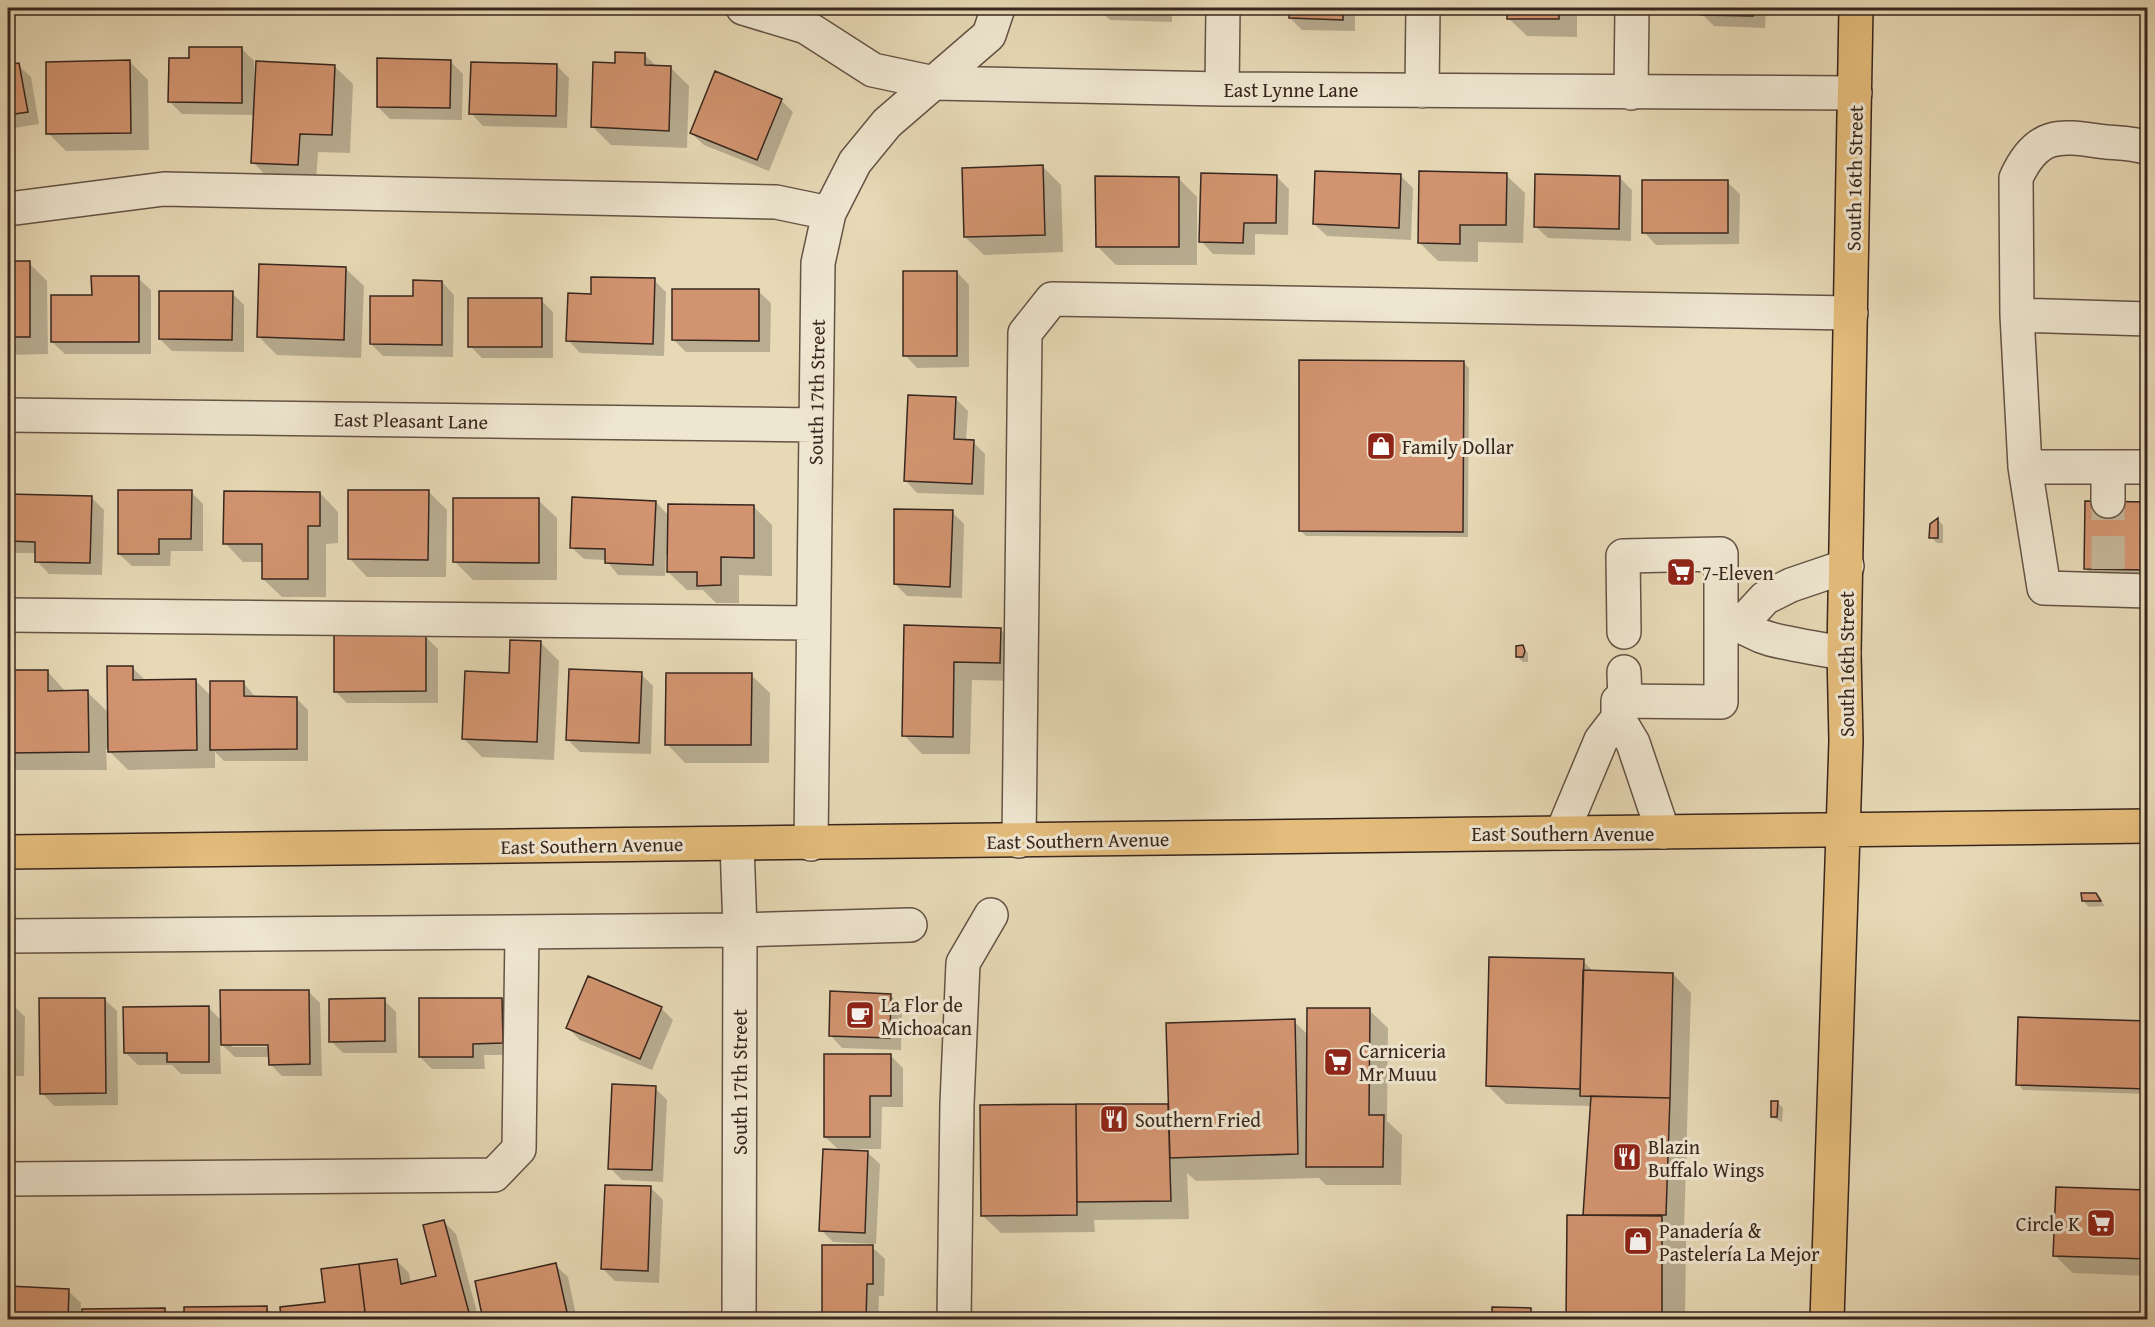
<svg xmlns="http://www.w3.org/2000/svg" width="2155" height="1327" font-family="'Gentium Book Plus',serif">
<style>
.shadow{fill:#0003;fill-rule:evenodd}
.building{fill:#d29470;stroke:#38261e;stroke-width:1.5}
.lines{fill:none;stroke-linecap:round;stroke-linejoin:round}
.minor-tunnel{stroke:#c4b598;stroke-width:33;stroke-dasharray:33 16;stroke-linecap:butt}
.minor-casing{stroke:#645344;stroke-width:36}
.major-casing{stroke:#38261e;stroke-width:36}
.minor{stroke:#efe6d0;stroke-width:33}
.major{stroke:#e4bc7b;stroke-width:33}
.labels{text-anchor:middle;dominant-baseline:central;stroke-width:6;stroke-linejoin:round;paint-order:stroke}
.street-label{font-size:20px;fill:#38261e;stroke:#efe6d0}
.poi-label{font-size:20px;fill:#38261e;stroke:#efe6d0;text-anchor:start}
</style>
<rect width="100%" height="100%" fill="#e7d9b6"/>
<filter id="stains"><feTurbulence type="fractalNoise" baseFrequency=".00333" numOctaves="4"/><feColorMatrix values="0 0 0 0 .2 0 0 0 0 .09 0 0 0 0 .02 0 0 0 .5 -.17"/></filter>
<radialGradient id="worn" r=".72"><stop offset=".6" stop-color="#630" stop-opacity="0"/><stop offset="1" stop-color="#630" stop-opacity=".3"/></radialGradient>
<!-- shadow -->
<path class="shadow" d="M893,8h19l-5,8z
M1098,8h74v14l-62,-2z
M1291,8h64v23l-53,-1 -12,-12z
M1508,8h69v29l-50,-1 -19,-18z
M1702,8h64l-1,20 -51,-2 -12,-12z
M241,48l13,13v22l80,-17 19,18 -3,69 -32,-1 -2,31 -45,-2 -18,-19 2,-47 -73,-1 -12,-12 20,-42z
M645,55l12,12 14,1 18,18 -2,62 -76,-3 -19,-19 25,-61z
M450,61l13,13 -1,46 -72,-1 -12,-12z
M130,62l18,18 1,70 -83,1 -18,-18z
M18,65l13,12 8,47 -31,5v-62z
M556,65l13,13 -2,50 -84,-2 -12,-13z
M781,100l12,12 -24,59 -65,-26 -13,-12z
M1043,167l18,18 2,67 -79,3 -19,-18z
M1506,175l19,18 -2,50 -45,-1v20l-40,-1 -19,-19z
M1401,176l12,12 -2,52 -84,-4 -13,-12z
M1277,177l12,12 -1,46 -33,-1v21l-42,-1 -12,-13z
M1178,178l19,19v68h-81l-19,-19z
M1620,178l12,12 -1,51 -83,-3 -13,-12z
M1727,182l13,12 -1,50 -83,1 -12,-13z
M8,263h21l18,18 1,73 -40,1z
M345,268l19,18 -3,72 -84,-3 -18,-18z
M957,272l12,13v82l-52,1 -12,-13z
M138,278l13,12v64h-86l-13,-12z
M654,280l12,12 -2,64 -84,-3 -12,-13 25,-45z
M442,282l12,13 -1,62 -70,-1 -12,-12 43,-47z
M758,291l13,12 -1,49h-84l-12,-12z
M232,293l12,12v47l-72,-1 -12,-12z
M541,300l12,12v46h-71l-12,-12z
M1463,362l6,6 -1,169 -162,-1 -6,-6z
M955,398l13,13 -2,30 7,1 12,12 -1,41 -67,-2 -12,-13z
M428,491l19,19 -1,67h-79l-18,-19z
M191,492l12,12v47h-32l-1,15h-38l-13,-12z
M320,493l18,19v31l-12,1v53h-44l-19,-18v-17h-20l-18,-19z
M8,495l83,2 13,13 -2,65 -53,-1 -12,-13v-8h-21l-8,-8z
M538,500l19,18v62h-84l-18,-18z
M656,502l13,14 85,-9 18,18v51l-33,-1v28h-23l-13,-13h-16l-19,-18 1,-17 -3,-1 -1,22 -47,-1 -12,-15 -22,-1 -13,-12z
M2148,503v72l-57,-1 -6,-6z
M952,512l12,12 -2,74 -55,-2 -12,-12z
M1938,520l5,5v18h-6l-6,-6z
M905,627l95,2 18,18v34l-46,-1 -2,74h-48l-18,-19z
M426,637l12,12v54h-91l-12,-12z
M540,642l19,19 -5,99 -72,-3 -19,-19z
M1522,647l6,6v9h-5l-6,-6z
M133,668l13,13h50l16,16 31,-15 13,16h40l12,12v51h-84l-9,-9v16l-87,2 -22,-22 1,22h-92l-7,-7v-91l39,-1 19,21h21l22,21z
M641,674l12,12 -2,68 -71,-2 -12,-12z
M751,675l19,18 -1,70h-84l-18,-19z
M2095,895l6,6 4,5 -16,1 -6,-6z
M1583,961l11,11 79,2 18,19 -7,239h-7l9,9 -1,79h-117l19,-103 -2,-3 7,-108 -86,-2 -19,-19z
M308,991l12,12 2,73h-40l-12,-12v-7h-35l-15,-14 1,31h-40l-9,-9h-34l-12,-12 82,-46 14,14zM232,1044h44v3h-44z
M890,995l12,12 -1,43 -59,-2 -12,-13z
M104,999l13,12 1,94 -64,1 -12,-13z
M502,999l12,12v44h-30l1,14h-53l-12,-12z
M384,1000l12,12 1,41h-54l-12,-12z
M8,1005h5l12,12 -1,59h-16z
M661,1008l12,12 -21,50 -72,-30 -12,-12z
M1369,1010l19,18 -1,93 15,14 -1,50h-75l-7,-7 -123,3 -9,-8 2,46 -95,1 1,12 -94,1 -19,-18 -1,-108 187,-2 2,3 124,-87 14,14z
M2148,1022v72l-125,-4 -5,-6z
M891,1056l12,12v39h-21l-1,42h-29v3h15l13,12 -4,80 -43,-2 -12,-12 19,-79 -15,-14z
M655,1088l12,12 -4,82 -41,-2 -12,-12z
M1777,1102l6,6 -1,14 -10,-5z
M651,1188l12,12 -4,83 -44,-2 -12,-12z
M2148,1192v84l-75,-3 -19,-18z
M444,1222l12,12 23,86h-196l44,-17 70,-42 12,12 2,10 27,-6z
M872,1247l13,12 -1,37h-5l-1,24h-55z
M555,1265l13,12 9,43h-92z
M8,1288l60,3 13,12 -1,17h-72z
M266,1308l12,12h-93z
M165,1310l10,10h-92z
M1531,1310l9,10h-47z"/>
<!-- building -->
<path class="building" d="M1096,8h64v2z
M1289,8h54v12l-54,-2z
M1507,8h52v11h-52z
M1701,8h53l-1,8 -52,-1z
M189,47h53v56l-74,-1 1,-44h20z
M615,52l30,1v12l26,1 -2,65 -78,-4 2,-65 22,1z
M377,58l74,2 -1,48 -73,-1z
M130,60l1,73 -85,1v-72z
M256,61l79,4 -3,70 -32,-1 -2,31 -47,-2z
M471,62l86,2 -1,52 -87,-2z
M19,63l9,49 -20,3v-50z
M715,71l67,28 -25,61 -67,-27z
M1043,165l2,70 -81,2 -2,-69z
M1315,171l86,3 -2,54 -86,-4z
M1419,171l88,2 -1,52h-46v19l-42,-1z
M1201,173l76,2 -1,48h-32l-1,20 -44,-1z
M1535,174l85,2 -1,53 -85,-2z
M1095,176l84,1v70h-83z
M1642,180h86v53h-86z
M8,261h22v76h-22z
M259,264l87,3 -2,73 -87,-3z
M903,271h54v85h-54z
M91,276h48v66h-88v-47h41z
M591,277l64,1 -2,66 -87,-3 2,-48 23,1z
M413,280l29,1v64l-72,-1v-48h43z
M672,289h87v52l-87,-1z
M159,291h74l-1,49 -73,-1z
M468,298h74v49h-74z
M1299,360l165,1 -1,171 -164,-1z
M908,395l48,2 -2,42 20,1 -2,44 -68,-3z
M118,490h74l-1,49h-32v15h-41z
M348,490h81l-1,70 -80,-1z
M224,491l96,1v34h-12v53h-46v-35h-39z
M8,494l84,2 -2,67 -55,-1v-20l-27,-1z
M572,497l84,4 -3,64 -48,-2v-14l-35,-1z
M453,498h86v65l-86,-1z
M2085,501l63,1v68l-64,-1z
M668,504l86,1v53l-33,-1v28l-24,1v-14h-30z
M894,509l59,1 -3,77 -56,-3z
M1938,518v20h-9l1,-14z
M904,625l97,3 -1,35 -46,-1 -1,75 -51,-1z
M334,635h92v56l-92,1z
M510,640l31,1 -4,101 -75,-3 3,-68 44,2z
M1523,645l2,6 -2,6h-7v-11z
M107,666h26v14l63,-1 1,71 -89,2z
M569,669l73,3 -3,71 -73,-3z
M8,670h40v21l40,-1 1,62 -81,1z
M666,673h86l-1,72h-86z
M210,681h34v15l53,1v52l-87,1z
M2081,893h15l5,8h-19z
M1489,957l95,2 -4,130 -94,-3z
M1583,970l90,3 -3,125 -90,-2z
M588,976l74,31 -22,52 -74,-31z
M220,990h89l1,74 -41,1 -1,-20h-47z
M830,991l61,3 -1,44 -61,-2z
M39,998h66l1,95 -66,1z
M385,998v43l-56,1v-43z
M419,998h83l1,45 -30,1v13h-54z
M8,1003h5v62h-5z
M209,1006v56h-42v-9h-43l-1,-46z
M1307,1008h63l-1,107h15l-1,52h-77z
M2018,1017l130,4v68l-132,-4z
M1295,1019l3,135 -128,4 -4,-135z
M824,1054h67v42h-21v41h-46z
M612,1084l44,2 -4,84 -44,-1z
M1591,1096l79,2 -4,117h-83z
M1771,1101h7l-1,16h-6z
M1076,1104l1,111 -96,1 -1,-111z
M1076,1104h92l3,97 -94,1z
M823,1149l45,2 -3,82 -46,-2z
M605,1185l46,1 -3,85 -47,-2z
M2056,1187l92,3v69l-95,-3z
M1567,1215l95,1v104h-96z
M444,1220l27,100h-105l-7,-56 38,-5 4,25 35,-8 -13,-51z
M822,1245h51v39h-6l-1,36h-44z
M556,1263l11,49 -34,8h-50l-8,-39z
M359,1264l7,56h-85l-1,-13 45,-5 -4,-33z
M8,1286l61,3 -1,31h-60z
M267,1306v14h-83v-13z
M1492,1307l39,1v12h-39z
M165,1308v12h-83v-11z"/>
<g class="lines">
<!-- minor-tunnel -->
<path class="minor-tunnel" d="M2108,569v-68"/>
<!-- minor casing -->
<g class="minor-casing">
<path id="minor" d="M743,8l63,19 67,43 61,13 288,6 633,4
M1222,89l1,-81
M1422,91l1,-83
M1631,93l1,-85
M8,209l156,-20 612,13 53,11
M2017,315l-1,-137c22,-48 45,-42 90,-36 13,1 29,1 42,6
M8,415l807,10
M2025,467l-8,-152 131,4
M2148,467h-123l19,121 104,3
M2108,501v-34
M8,615l804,8
M1741,624l24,-26 26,-13 56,-19
M1721,625c28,-1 26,8 49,14 24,6 49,10 74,14
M1624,632l-1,-76 98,-2v148l-103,-1v17l15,25 30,89
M1624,672l1,29
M1562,833l39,-93 17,-22
M1019,841l6,-508 27,-34 799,14
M737,844l3,86 -1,390
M811,844l7,-581 11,-50 26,-51 32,-39 102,-88 9,-27
M8,936l732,-6 170,-5
M8,1179l486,-4 25,-26 3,-217
M954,1320l3,-216 6,-141 28,-48"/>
</g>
<!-- major casing -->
<g class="major-casing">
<path id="major" d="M8,852l2140,-26
M1827,1320l19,-579 -2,-88 12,-645"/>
</g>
<!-- minor -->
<use href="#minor" class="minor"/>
<!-- major -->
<use href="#major" class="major"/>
</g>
<!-- icons -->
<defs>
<g id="shop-square" transform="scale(1.5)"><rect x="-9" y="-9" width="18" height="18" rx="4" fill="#8f2418" stroke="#efe6d0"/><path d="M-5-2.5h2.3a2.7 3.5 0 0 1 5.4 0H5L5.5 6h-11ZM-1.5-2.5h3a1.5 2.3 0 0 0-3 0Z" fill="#fff"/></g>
<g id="supermarket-square" transform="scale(1.5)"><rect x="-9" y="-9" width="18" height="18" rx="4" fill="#8f2418" stroke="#efe6d0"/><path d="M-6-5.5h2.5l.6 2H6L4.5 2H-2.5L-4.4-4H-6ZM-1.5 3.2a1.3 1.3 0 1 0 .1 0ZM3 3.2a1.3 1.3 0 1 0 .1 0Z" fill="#fff"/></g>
<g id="cafe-square" transform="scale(1.5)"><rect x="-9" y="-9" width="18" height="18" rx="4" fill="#8f2418" stroke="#efe6d0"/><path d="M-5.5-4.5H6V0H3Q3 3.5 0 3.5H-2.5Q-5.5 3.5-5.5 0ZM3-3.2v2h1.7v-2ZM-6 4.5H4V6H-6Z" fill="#fff"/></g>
<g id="restaurant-square" transform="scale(1.5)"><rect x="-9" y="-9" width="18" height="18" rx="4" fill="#8f2418" stroke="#efe6d0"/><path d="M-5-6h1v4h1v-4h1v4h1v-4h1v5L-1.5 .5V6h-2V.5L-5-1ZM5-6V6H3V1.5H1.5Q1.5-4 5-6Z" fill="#fff"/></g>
</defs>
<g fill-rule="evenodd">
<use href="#shop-square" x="1381" y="446"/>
<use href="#supermarket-square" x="1681" y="572"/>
<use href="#cafe-square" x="860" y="1015"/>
<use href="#supermarket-square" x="1338" y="1062"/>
<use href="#restaurant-square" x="1114" y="1119"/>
<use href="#restaurant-square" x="1627" y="1157"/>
<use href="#supermarket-square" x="2101" y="1223"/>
<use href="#shop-square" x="1638" y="1241"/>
</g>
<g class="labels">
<!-- street labels -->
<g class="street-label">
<text x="1291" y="89">East Lynne Lane</text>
<text transform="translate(1854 178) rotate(-89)">South 16th Street</text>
<text transform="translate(816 392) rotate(-89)">South 17th Street</text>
<text transform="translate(411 420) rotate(1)">East Pleasant Lane</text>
<text transform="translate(1846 664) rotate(-90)">South 16th Street</text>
<text x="1563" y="833">East Southern Avenue</text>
<text transform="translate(1078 840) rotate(-1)">East Southern Avenue</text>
<text transform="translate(592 845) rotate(-1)">East Southern Avenue</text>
<text transform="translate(739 1082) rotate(-90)">South 17th Street</text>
</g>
<!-- poi labels -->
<g class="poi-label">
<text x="1402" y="446">Family Dollar</text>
<text x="1702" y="572">7-Eleven</text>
<text x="881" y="1004">La Flor de<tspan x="881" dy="23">Michoacan</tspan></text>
<text x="1359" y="1050">Carniceria<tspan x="1359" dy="23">Mr Muuu</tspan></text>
<text x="1135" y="1119">Southern Fried</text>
<text x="1648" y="1146">Blazin<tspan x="1648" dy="23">Buffalo Wings</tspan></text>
<text x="2080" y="1223" text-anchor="end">Circle K</text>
<text x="1659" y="1230">Panadería &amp;<tspan x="1659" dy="23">Pastelería La Mejor</tspan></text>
</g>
</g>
<!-- margin -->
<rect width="2155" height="1327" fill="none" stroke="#e7d9b6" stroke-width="30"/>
<rect x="9" y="9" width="2137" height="1309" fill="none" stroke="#38261e" stroke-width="3"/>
<rect x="15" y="15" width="2125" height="1297" fill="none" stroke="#38261e" stroke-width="1.5"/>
<rect width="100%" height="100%" filter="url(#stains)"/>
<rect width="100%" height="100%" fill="url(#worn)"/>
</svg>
